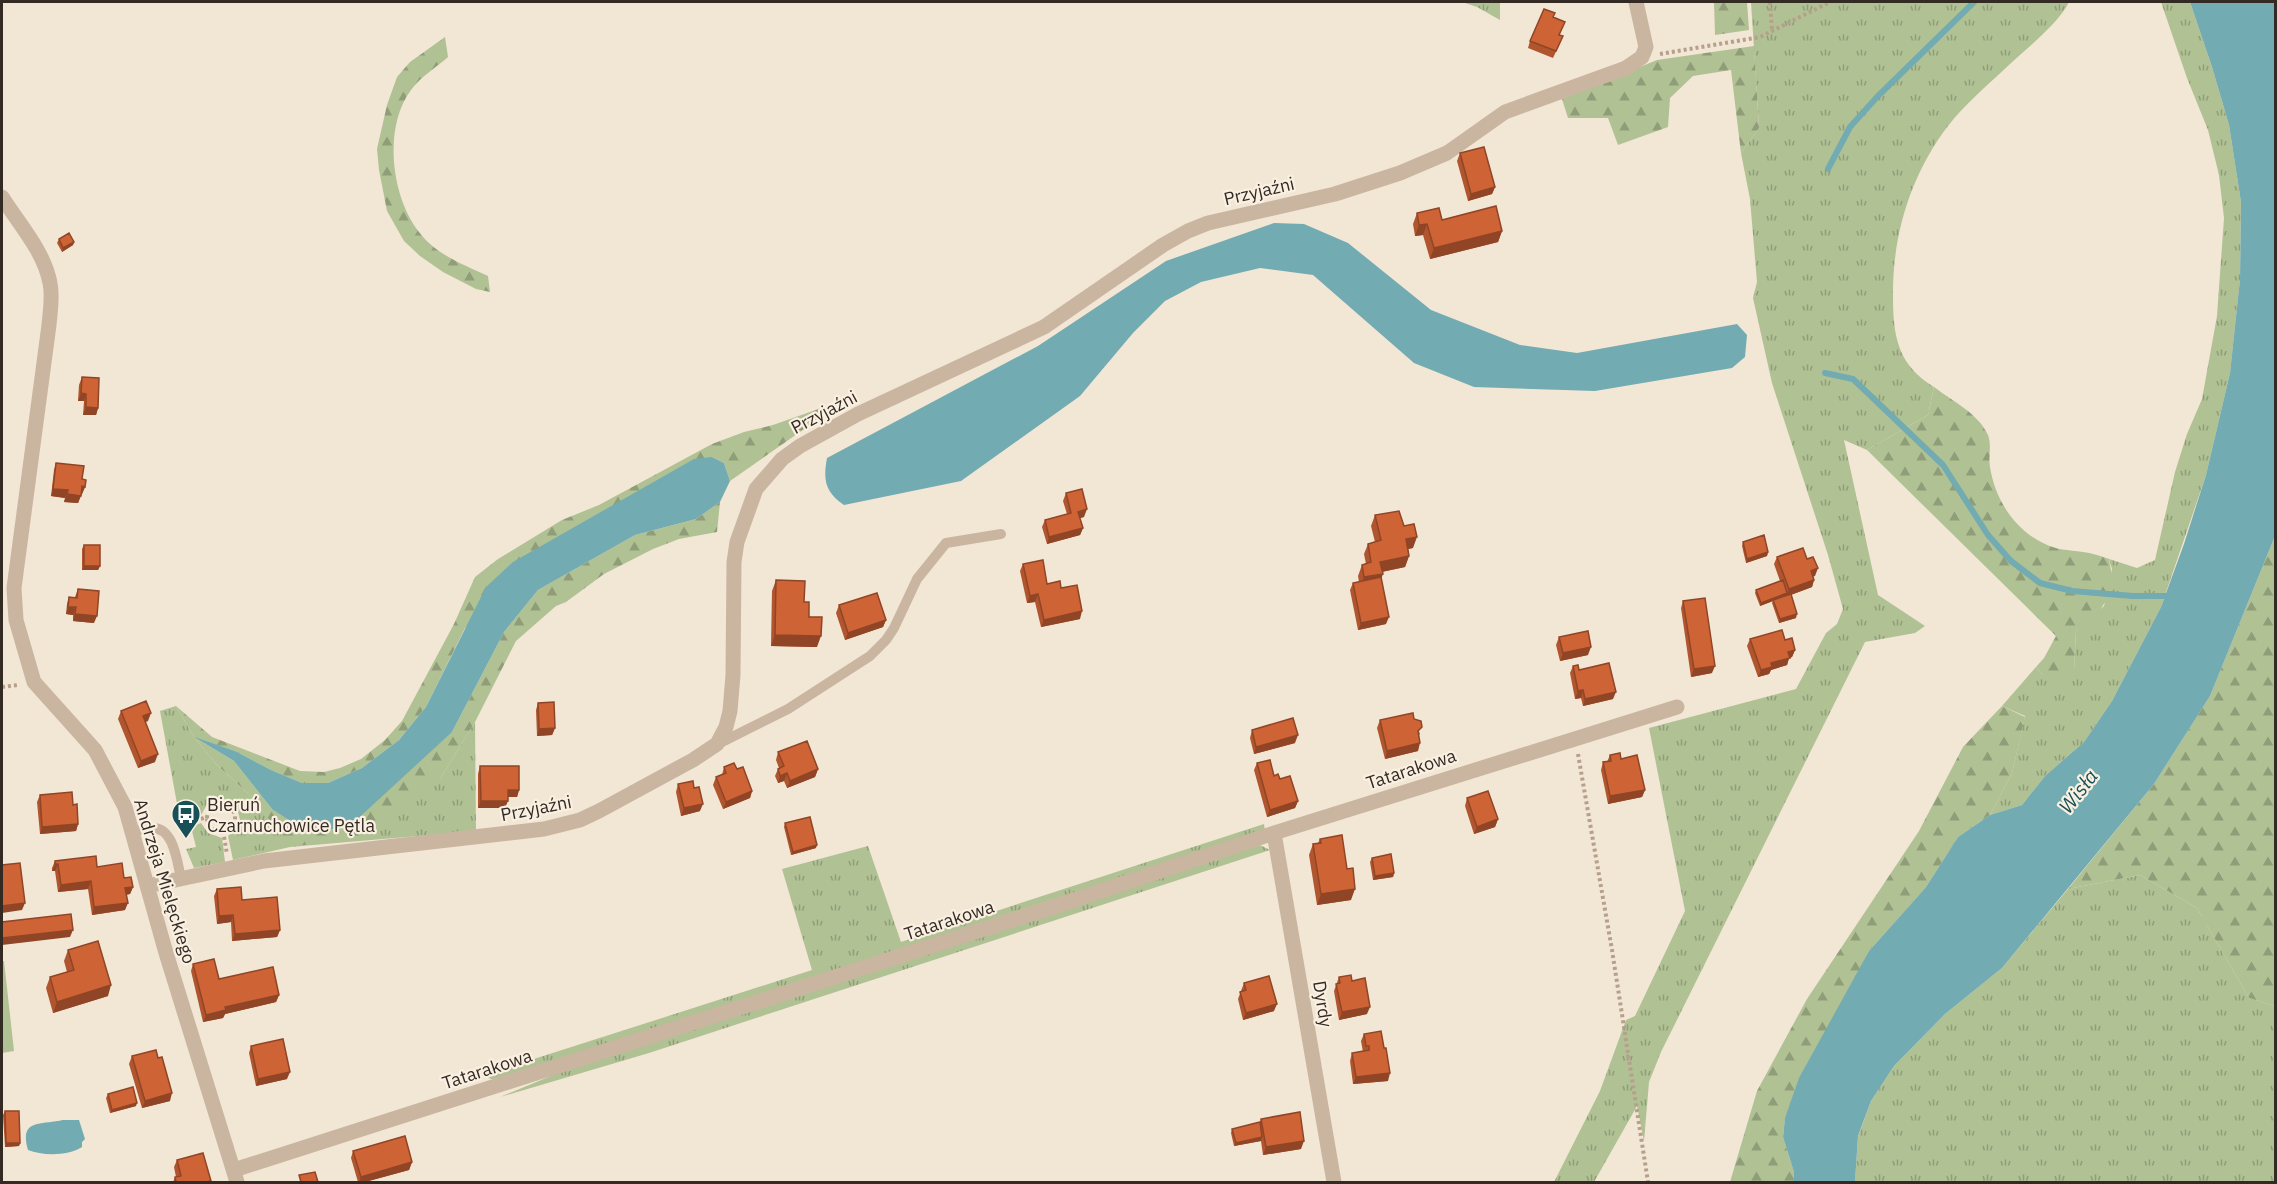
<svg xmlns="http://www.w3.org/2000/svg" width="2277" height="1184" font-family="'IBM Plex Sans',sans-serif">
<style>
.grass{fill:url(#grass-tufts)}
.forest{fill:url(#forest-firs)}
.pitch{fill:#b0c194}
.water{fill:#72abb1}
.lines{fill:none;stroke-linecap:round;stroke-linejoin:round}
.stream{stroke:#72abb1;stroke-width:6}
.path{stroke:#b6a08b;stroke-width:4;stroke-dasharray:3 3;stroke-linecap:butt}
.service{stroke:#cab6a0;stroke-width:10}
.minor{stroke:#cab6a0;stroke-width:15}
.wall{fill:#b1552e}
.shaded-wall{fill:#904526}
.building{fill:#ce6336;stroke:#904526;stroke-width:1.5}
.labels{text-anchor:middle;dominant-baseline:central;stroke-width:4.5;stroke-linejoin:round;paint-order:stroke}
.street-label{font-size:18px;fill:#342a24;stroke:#faf0e1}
.poi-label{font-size:18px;fill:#342a24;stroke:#faf0e1;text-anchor:start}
.water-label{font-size:20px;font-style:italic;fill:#175057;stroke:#faf0e1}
</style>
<defs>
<pattern id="grass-tufts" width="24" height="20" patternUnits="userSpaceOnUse" patternTransform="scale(1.5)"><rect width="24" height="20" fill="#b0c194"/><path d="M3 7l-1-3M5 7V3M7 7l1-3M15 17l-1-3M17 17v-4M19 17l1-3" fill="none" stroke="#909d79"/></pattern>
<pattern id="forest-firs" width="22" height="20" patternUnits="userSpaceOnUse" patternTransform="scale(1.5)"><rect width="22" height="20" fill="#b0c194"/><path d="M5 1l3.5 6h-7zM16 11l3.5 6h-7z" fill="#909d79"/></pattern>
</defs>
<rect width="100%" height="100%" fill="#f2e6d5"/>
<!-- grass -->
<path class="grass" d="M1462,2h38v18l-23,-13z
M1751,2h318c-11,22 -41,45 -59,62 -21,20 -45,40 -62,62 -37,48 -56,110 -55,171 0,40 5,68 41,90l-6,28 -61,35 -23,-10 34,155 47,31 -10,7 -50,9 -204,410 -12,30 -5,59 -7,-35 -43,76h-40l46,-91 26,-71 9,-4 50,-105 -36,-183 147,-39 30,-56 11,-9 6,-15 -15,-54 -56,-172 -19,-85 4,-16 -7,-83 -9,-46 18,-25z
M2161,2h29l22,65 17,58 12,77 -1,77 -10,94 -24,102 -45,132 -49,94 -28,41 -39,34 -23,29 -32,10 22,-42 13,-57 -23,-10 34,-39 7,8 31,-5 2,-39 28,-25 8,-37 -3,-10 28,9 18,-8 20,-88 12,-38 15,-35 15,-83 7,-98 -5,-43 -11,-45 -21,-52z
M176,706l18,31 22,27 37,34 38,49 149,-68 35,-57 1,109 -186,16 -57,13 -5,-24 13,-12c-4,-21 -10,-29 -32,-23l-8,14 -21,5 -20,-109z
M201,823l7,10 14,5 3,24 -31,6 -8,-19 10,-2 -5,-20z
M1264,824l1,7 -770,249 -14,-4 331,-106 -30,-101 86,-23 33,96z
M1260,845l10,5 -621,203 -149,44 70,-29z
M2140,875l57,33 52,90 26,8v176h-420l3,-45 13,-36 23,-35 51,-52 57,-46 66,-79z"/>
<!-- forest -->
<path class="forest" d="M1714,2h33l2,28 -34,5z
M445,37l3,20c-12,11 -27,19 -37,33 -28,37 -20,107 8,142 16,22 45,33 69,44l2,16 -14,-3 -33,-17 -23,-16 -16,-15 -17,-30 -8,-41 -2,-21 10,-44 10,-28 13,-15z
M1754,46l5,82 -18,25 -10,-83 -38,6 -23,22 -2,29 -50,18 -10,-27h-40l-6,-19 95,-39z
M1934,387c18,14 44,26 54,48 4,11 0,22 2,32 5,32 24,62 53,76 13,7 25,7 40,9 8,1 18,4 26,7l5,29 -17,27 -21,16 -2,39 -19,10 -12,-5 -7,-8 8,-9 12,-22 -189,-186 61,-35z
M847,399l-117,82 -6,-18 -12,-6 -247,171 -39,79 -27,33 -37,28 -34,15h-26l-31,-13 -36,-19 -38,-12 37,22 38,48 180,-77 52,-100 34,-42 97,-55 61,-16 24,-17 -3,30 -38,7 -26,10 -49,25 -38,28 -10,4 -40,35 -41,81 -35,57 -74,57 -76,11 -37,-49 -37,-34 -22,-27 -18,-31 36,31 88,34 24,1 16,-4 21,-9 24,-19 17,-19 52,-97 21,-47 23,-18 64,-39 37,-15 113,-61 32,-12 29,-7z
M2275,536v470l-26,-8 -52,-90 -57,-33 -72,14 86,-105 56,-88z
M2002,706l23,11 -13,56 -22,42 -32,22 -32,50 -57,64 -84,167 -2,19 11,35v10h-64l27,-91 50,-92 112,-168 44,-84z"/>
<!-- pitch -->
<path class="pitch" d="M2,961h2l10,90 -12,2z"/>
<!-- water -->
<path class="water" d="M2190,2h85v534l-65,160 -56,88 -152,184 -57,46 -51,52 -23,35 -13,35 -3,46h-61v-10l-11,-35 2,-19 14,-40 70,-127 57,-64 32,-50 32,-22 32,-10 23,-29 39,-34 28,-41 49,-94 23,-63 22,-69 24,-102 10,-94 1,-77 -12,-77 -17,-58z
M1274,223l30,1 44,19 83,67 89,35 57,8 160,-29 10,11 -2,22 -13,11 -137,23 -121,-4 -60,-24 -101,-88 -53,-7 -59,14 -36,19 -32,32 -53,63 -119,85 -117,24c-19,-13 -21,-25 -17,-47l211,-112 128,-85z
M712,457l12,6 6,18 -10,21 -24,17 -61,16 -97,55 -34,42 -52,100 -100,92 -17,5 -35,-2 -28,-18 -38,-48 -40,-24 41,14 36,19 31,13h26l34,-15 37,-28 27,-33 60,-120 27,-25 181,-103z
M63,1120h16l6,19 -3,3v5c-14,9 -39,9 -54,3 -9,-31 12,-25 35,-30z"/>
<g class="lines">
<!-- stream -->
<path class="stream" d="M1828,169l22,-42 27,-30 97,-95
M1825,373l28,6 90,86 45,70 23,26 29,22 32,8 61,5h39"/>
<!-- path -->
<path class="path" d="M1770,2l2,28
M1660,54l100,-17 70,-35
M2,687l16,-2
M1578,754l34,196 36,232
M207 818a14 14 0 1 1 28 0a14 14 0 1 1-28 0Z
M178,826l29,-9
M223,831l4,23"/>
<!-- service -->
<path class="service" d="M718,744l70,-35 82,-53 16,-16 8,-12 23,-49 29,-36 55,-9
M132,832c6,-1 13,-4 19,-4 23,-2 26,34 30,50"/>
<!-- minor -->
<path class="minor" d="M2,197c17,27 42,54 48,86 3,14 0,29 -1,42l-35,263 2,32 18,62 61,68 30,57 41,146 71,229
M1274,833l60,349
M147,886l117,-25 280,-32 36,-9 19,-9 94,-51 24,-16 9,-17 4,-16 3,-36 1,-113 3,-20 19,-53 26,-30 18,-13 58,-32 186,-87 119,-82 25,-14 20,-8 127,-29 65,-21 47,-20 58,-41 121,-44 16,-11 4,-10 -10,-45
M234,1170l819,-263 221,-74 403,-126"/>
</g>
<!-- wall -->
<path class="wall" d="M1554,17l6,18v8l-7,15 -25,-10 2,-7z
M1460,153l35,34 -3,7 -24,7 -11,-40z
M1417,213l25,7 60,11 -4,11 -68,17 -7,-24 -8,1 -2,-12z
M59,239l15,3 -1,3 -11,7 -5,-9z
M82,377l16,31 -2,7h-13l1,-14h-6l1,-16z
M56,463l26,16 3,8 -3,7h-1l-3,9 -14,-1 1,-4 -14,-2 3,-26z
M1066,493l18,24 -4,1 3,10 -3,7 -33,9 -5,-17 3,-7 22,-6 -4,-13z
M1375,515l29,11 9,22 -5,1 1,7 -4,11 -23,5 -1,5 5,47 -28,6 -8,-40 3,-7 6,-1 -1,-6 4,-11 4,-1 -2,-10 4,-10 7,-2 -4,-16z
M1743,542l25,10 -1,4 -21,7 -4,-17z
M84,545l16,21 -2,4h-16v-21z
M1777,557l30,2 8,17h-2l1,4 -2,7 -21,8 5,23 -17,5 -7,-20 1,-2 -13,5 -5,-13 1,-3 24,-9 -6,-17z
M1023,564l24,20 14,4 19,31 -39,8 -6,-25 -8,1 -7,-32z
M776,580l28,22 5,15 8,30 -46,-1 1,-55z
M78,589l16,34 -21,-2v-6l-7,-1 1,-10 2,-7h6z
M1683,601l29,72 -21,4 -10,-69z
M839,605l47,15 -3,7 -38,13 -9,-27z
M1559,637l29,18 -28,6 -4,-16z
M1750,639l35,1 10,10 -3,7 -3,1 -2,7 -16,5 -2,4 -11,3 -11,-31z
M1573,666l6,4 34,29 -30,7 -2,-8 -6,1 -5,-26z
M538,703l17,25 -3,7 -15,1 -1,-26z
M121,711l27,10 -3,1 10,40 -17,6 -20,-49z
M1414,719l6,15 -1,1 -1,16 -33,8 -8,-31 3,-8z
M1252,730l43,13 -41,11 -4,-16z
M778,752l40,17 -3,8 -28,11 -3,-7 -6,2 -3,-7 3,-7 1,-1 -3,-8z
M1610,755l11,4 24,31 -3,7 -34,7 -7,-34 2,-8h4z
M1257,763l23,16 18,22 -3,7 -28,9 -13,-47z
M480,766l39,24 -2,7h-9l-3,11h-27v-34z
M724,767l13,2 15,22 -2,7 -27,11 -10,-24 3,-8 6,-2z
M678,784l16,4 6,23 -19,5 -5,-24z
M40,795l38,29 -2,7 -36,3 -3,-32z
M1467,798l31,21 -3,8 -21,7 -9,-28z
M785,823l31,25 -25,7 -7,-28z
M1320,839l31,61 -34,5 -8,-50 4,-11 5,-1z
M1372,858l22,15 -1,4 -20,3 -3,-18z
M55,861l42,6 27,11 9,9 -3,7 -4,1 -1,15 -33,5 -4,-26 -30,3 -3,-21h-3v-3z
M217,889l25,11 38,30 -3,7 -45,4 -1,-19 -14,2 -3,-28z
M68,950l40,46 -55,17 -7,-25 4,-11 17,-5 -3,-11z
M193,964l26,15 60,16 -3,7 -51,12 -2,4 -20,4 -12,-51z
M1339,977l13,4 15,33 -28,6 -5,-29z
M1244,983l30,28 -31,9 -5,-21z
M1364,1034l24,47 -35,3 -3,-23 2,-8 11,-1 -2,-11z
M251,1046l36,33 -31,7 -7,-33z
M132,1056l26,2 12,43 -28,7 -13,-44z
M108,1094l28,12 -26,7 -4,-15z
M5,1111l15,32 -1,3 -14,1 -2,-32z
M1261,1119l40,30 -38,6 -2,-14 -27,5 -3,-13 1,-4 28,-7z
M353,1151l59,11 -3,8 -44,12h-7l-7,-24z
M177,1160l34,21 -1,1h-37l2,-5h1l-2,-10z"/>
<!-- shaded-wall -->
<path class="shaded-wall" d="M1495,187l-3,7 -24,7 3,-7z
M1427,224l-4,11 -8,1 4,-11z
M1502,231l-4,11 -68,17 4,-11z
M74,242l-1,3 -11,7 1,-4z
M81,393l5,1 -2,7h-6z
M86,407l12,1 -2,7h-13z
M82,486l3,1 -3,7h-3z
M53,489l15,1 -3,8 -14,-2z
M67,494l14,2 -3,7 -14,-1z
M1087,509l-3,8 -8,2 2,-7z
M1083,528l-3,7 -33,9 2,-7z
M1417,537l-4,11 -11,2 4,-11z
M1768,552l-1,4 -21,7 1,-4z
M1409,556l-4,11 -29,6 4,-11z
M84,566h16l-2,4h-16z
M1818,568l-3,8 -7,2 3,-7z
M1383,574l-4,11 -19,3 4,-11z
M1814,580l-2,7 -38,14 -1,-1v1l-13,5 1,-3 26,-10 2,-4z
M1038,594l-3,8 -8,1 3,-7z
M68,607h8l-3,8 -7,-1z
M1082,611l-2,8 -39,8 3,-7z
M75,614l22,2 -3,7 -21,-2z
M1797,614l-1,4 -17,5 1,-4z
M1389,617l-3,7 -28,6 3,-7z
M886,620l-3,7 -38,13 3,-7z
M775,635l46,1 -4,11 -46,-1z
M1591,647l-3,8 -28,6 3,-8z
M1795,650l-3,7 -3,1 -2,7 -16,5 -2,4 -11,3 3,-7 27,-18z
M1715,666l-3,7 -21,4 3,-8z
M1583,690l-2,8 -6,1 3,-8z
M1616,692l-3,7 -30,7 2,-7z
M151,713l-3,8 -8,3 3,-8z
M555,728l-3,7 -15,1 2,-7z
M1298,735l-3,8 -41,11 2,-7z
M1420,743l-2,8 -33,8 2,-8z
M158,754l-3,8 -17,6 3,-7z
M818,769l-3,8 -28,11 3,-7z
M787,773l-3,8 -6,2 2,-7z
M508,790h11l-2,7h-12z
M1645,790l-3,7 -34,7 2,-8z
M752,791l-2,7 -27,11 3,-7z
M481,801h27l-3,7h-27z
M1298,801l-3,7 -28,9 3,-7z
M703,804l-3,7 -19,5 3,-8z
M1498,819l-3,8 -21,7 3,-7z
M78,824l-2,7 -36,3 2,-7z
M817,845l-1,3 -25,7 2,-3z
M55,864h3l-3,7h-3z
M1394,873l-1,4 -20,3 2,-4z
M91,881l-3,8 -30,3 3,-7z
M133,887l-3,7 -7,1 2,-7z
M1355,889l-4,11 -34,5 4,-11z
M25,903l-3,7 -20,3v-7z
M128,903l-3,7 -33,5 2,-8z
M233,915l-2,7 -14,2 2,-8z
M73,930l-3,7 -68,8v-7z
M280,930l-3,7 -45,4 3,-7z
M111,985l-3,11 -55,17 4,-11z
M279,995l-3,7 -51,12 -2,4 -20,4 3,-7 19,-8z
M1277,1004l-3,7 -31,9 3,-7z
M1370,1007l-3,7 -28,6 3,-8z
M290,1072l-3,7 -31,7 2,-7z
M1390,1073l-2,8 -35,3 3,-7z
M172,1093l-2,8 -28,7 3,-7z
M137,1103l-1,3 -26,7 2,-3z
M1262,1137l-1,4 -27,5 2,-3z
M1304,1141l-3,8 -38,6 3,-8z
M6,1143h14l-1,3 -14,1z
M412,1162l-3,8 -44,12h-6l2,-5z"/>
<!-- building -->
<path class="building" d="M1544,9l11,4 -2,4 12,5 -6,13 4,1 -7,15 -26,-10z
M1484,147l11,40 -24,7 -11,-41z
M1496,206l6,25 -68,17 -7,-24 -8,1 -2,-12 22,-5 3,12z
M69,233l5,9 -11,6 -4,-9z
M82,377l17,1 -1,30 -12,-1v-13l-5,-1z
M56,463l28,3 -2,13 4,1 -1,7 -3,-1 -1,10 -14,-2 1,-4 -15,-1z
M1082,489l5,20 -9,3 5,16 -34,9 -4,-17 26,-7 -5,-20z
M1399,511l5,15 10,-2 3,13 -11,2 3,17 -29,6 3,12 -19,3 -2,-12 9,-3 -3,-18 13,-4 -6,-25z
M1764,535l4,17 -21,7 -4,-17z
M84,545h16v21h-16z
M1803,548l4,11 6,-2 5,11 -7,3 3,9 -25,9 -12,-32z
M1043,560l4,24 13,-3 1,7 16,-3 5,26 -38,9 -6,-26 -8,2 -7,-32z
M1381,577l8,40 -28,6 -8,-40z
M776,580l29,1 -1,21h5v15h13l-1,19 -46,-1z
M1783,580l4,13 -26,10 -5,-13z
M78,589l21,2 -2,25 -22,-2 1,-7h-8l1,-10 8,1z
M877,593l9,27 -38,13 -9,-28z
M1791,594l6,20 -17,5 -7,-19z
M1705,598l10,68 -21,3 -11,-68z
M1782,630l3,10 7,-2 3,12 -7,2 2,6 -19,5 1,4 -11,3 -11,-31z
M1588,631l3,16 -28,6 -4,-16z
M1609,663l7,29 -31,7 -2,-9 -5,1 -5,-25 5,-1 1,5z
M146,701l5,12 -8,3 15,38 -17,7 -20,-50z
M554,702l1,26 -16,1 -1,-26z
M1413,713l1,6 7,2 1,6 -4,4 2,12 -33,8 -7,-31z
M1293,718l5,17 -42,12 -4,-17z
M807,741l11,28 -28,12 -3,-8 -7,3 -2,-7 6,-3 -6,-14z
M1620,753l1,6 16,-4 8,35 -35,6 -7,-34 8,-1 -1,-6z
M1270,760l4,16 4,-2 2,5 10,-3 8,25 -28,9 -13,-47z
M734,763l3,6 6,-2 9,24 -26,11 -10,-25 10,-4 -2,-6z
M480,766h39v24h-11v11h-27z
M693,781l1,7 5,-1 4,17 -19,4 -6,-24z
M1488,791l10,28 -21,8 -10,-29z
M72,792l1,13 4,-1 1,20 -36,3 -2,-32z
M810,817l7,28 -24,7 -8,-29z
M1342,835l5,34 6,-1 2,21 -34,5 -8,-50 8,-1 -1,-4z
M1391,854l3,19 -19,3 -3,-18z
M96,856l1,11 25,-4 2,15 7,-1 2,10 -8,1 3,15 -34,4 -3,-26 -30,4 -3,-21h-3v-3z
M20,863l5,40 -23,3v-41z
M241,887l1,13 35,-3 3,33 -45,4 -2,-19 -14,1 -2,-27z
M71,914l2,16 -71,8v-16z
M98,941l13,44 -54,17 -7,-25 24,-7 -6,-20z
M214,959l5,20 54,-12 6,28 -54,12 1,3 -20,5 -13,-51z
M1351,975l1,6 13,-3 5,29 -28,5 -6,-28 4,-1 -1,-6z
M1269,976l8,28 -31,9 -6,-21 6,-2 -2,-7z
M1381,1031l3,17h2l4,25 -34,4 -4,-24 17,-3v-4h-3l-2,-12z
M283,1039l7,33 -32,7 -7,-33z
M156,1050l2,8 4,-1 10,36 -27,8 -13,-45z
M133,1087l4,16 -25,7 -4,-16z
M5,1111h14l1,32h-14z
M1300,1112l4,29 -38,6 -5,-28z
M1260,1122l2,15 -26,6 -4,-14z
M405,1136l7,26 -51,15 -8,-26z
M203,1153l8,28 -6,1h-29l-1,-5 6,-1 -4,-16z
M315,1172l3,10h-20h3l-2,-7z"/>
<!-- icons -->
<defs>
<g id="bus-pin" transform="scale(1.5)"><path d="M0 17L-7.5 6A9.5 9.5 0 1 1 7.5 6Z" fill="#175057" stroke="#faf0e1"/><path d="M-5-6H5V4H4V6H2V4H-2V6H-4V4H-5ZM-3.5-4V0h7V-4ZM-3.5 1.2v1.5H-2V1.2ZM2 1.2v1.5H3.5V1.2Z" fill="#fff"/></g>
</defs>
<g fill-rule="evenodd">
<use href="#bus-pin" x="186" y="814"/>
</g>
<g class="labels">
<!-- street labels -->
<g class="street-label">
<text transform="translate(1259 191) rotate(-13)">Przyjaźni</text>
<text transform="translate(824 412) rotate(-28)">Przyjaźni</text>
<text transform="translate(1411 769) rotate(-18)">Tatarakowa</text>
<text transform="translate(536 808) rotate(-11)">Przyjaźni</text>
<text transform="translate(165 881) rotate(73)">Andrzeja Mielęckiego</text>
<text transform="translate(949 920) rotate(-18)">Tatarakowa</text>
<text transform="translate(1323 1004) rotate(81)">Dyrdy</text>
<text transform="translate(487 1069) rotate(-18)">Tatarakowa</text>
</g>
<!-- poi labels -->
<g class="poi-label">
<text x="207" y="804">Bieruń<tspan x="207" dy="21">Czarnuchowice Pętla</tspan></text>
</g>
<!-- water labels -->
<g class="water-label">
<text transform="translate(2078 791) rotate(-52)">Wisła</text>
</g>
</g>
<!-- border -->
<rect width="2277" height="1184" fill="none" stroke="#342a24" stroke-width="6"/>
</svg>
